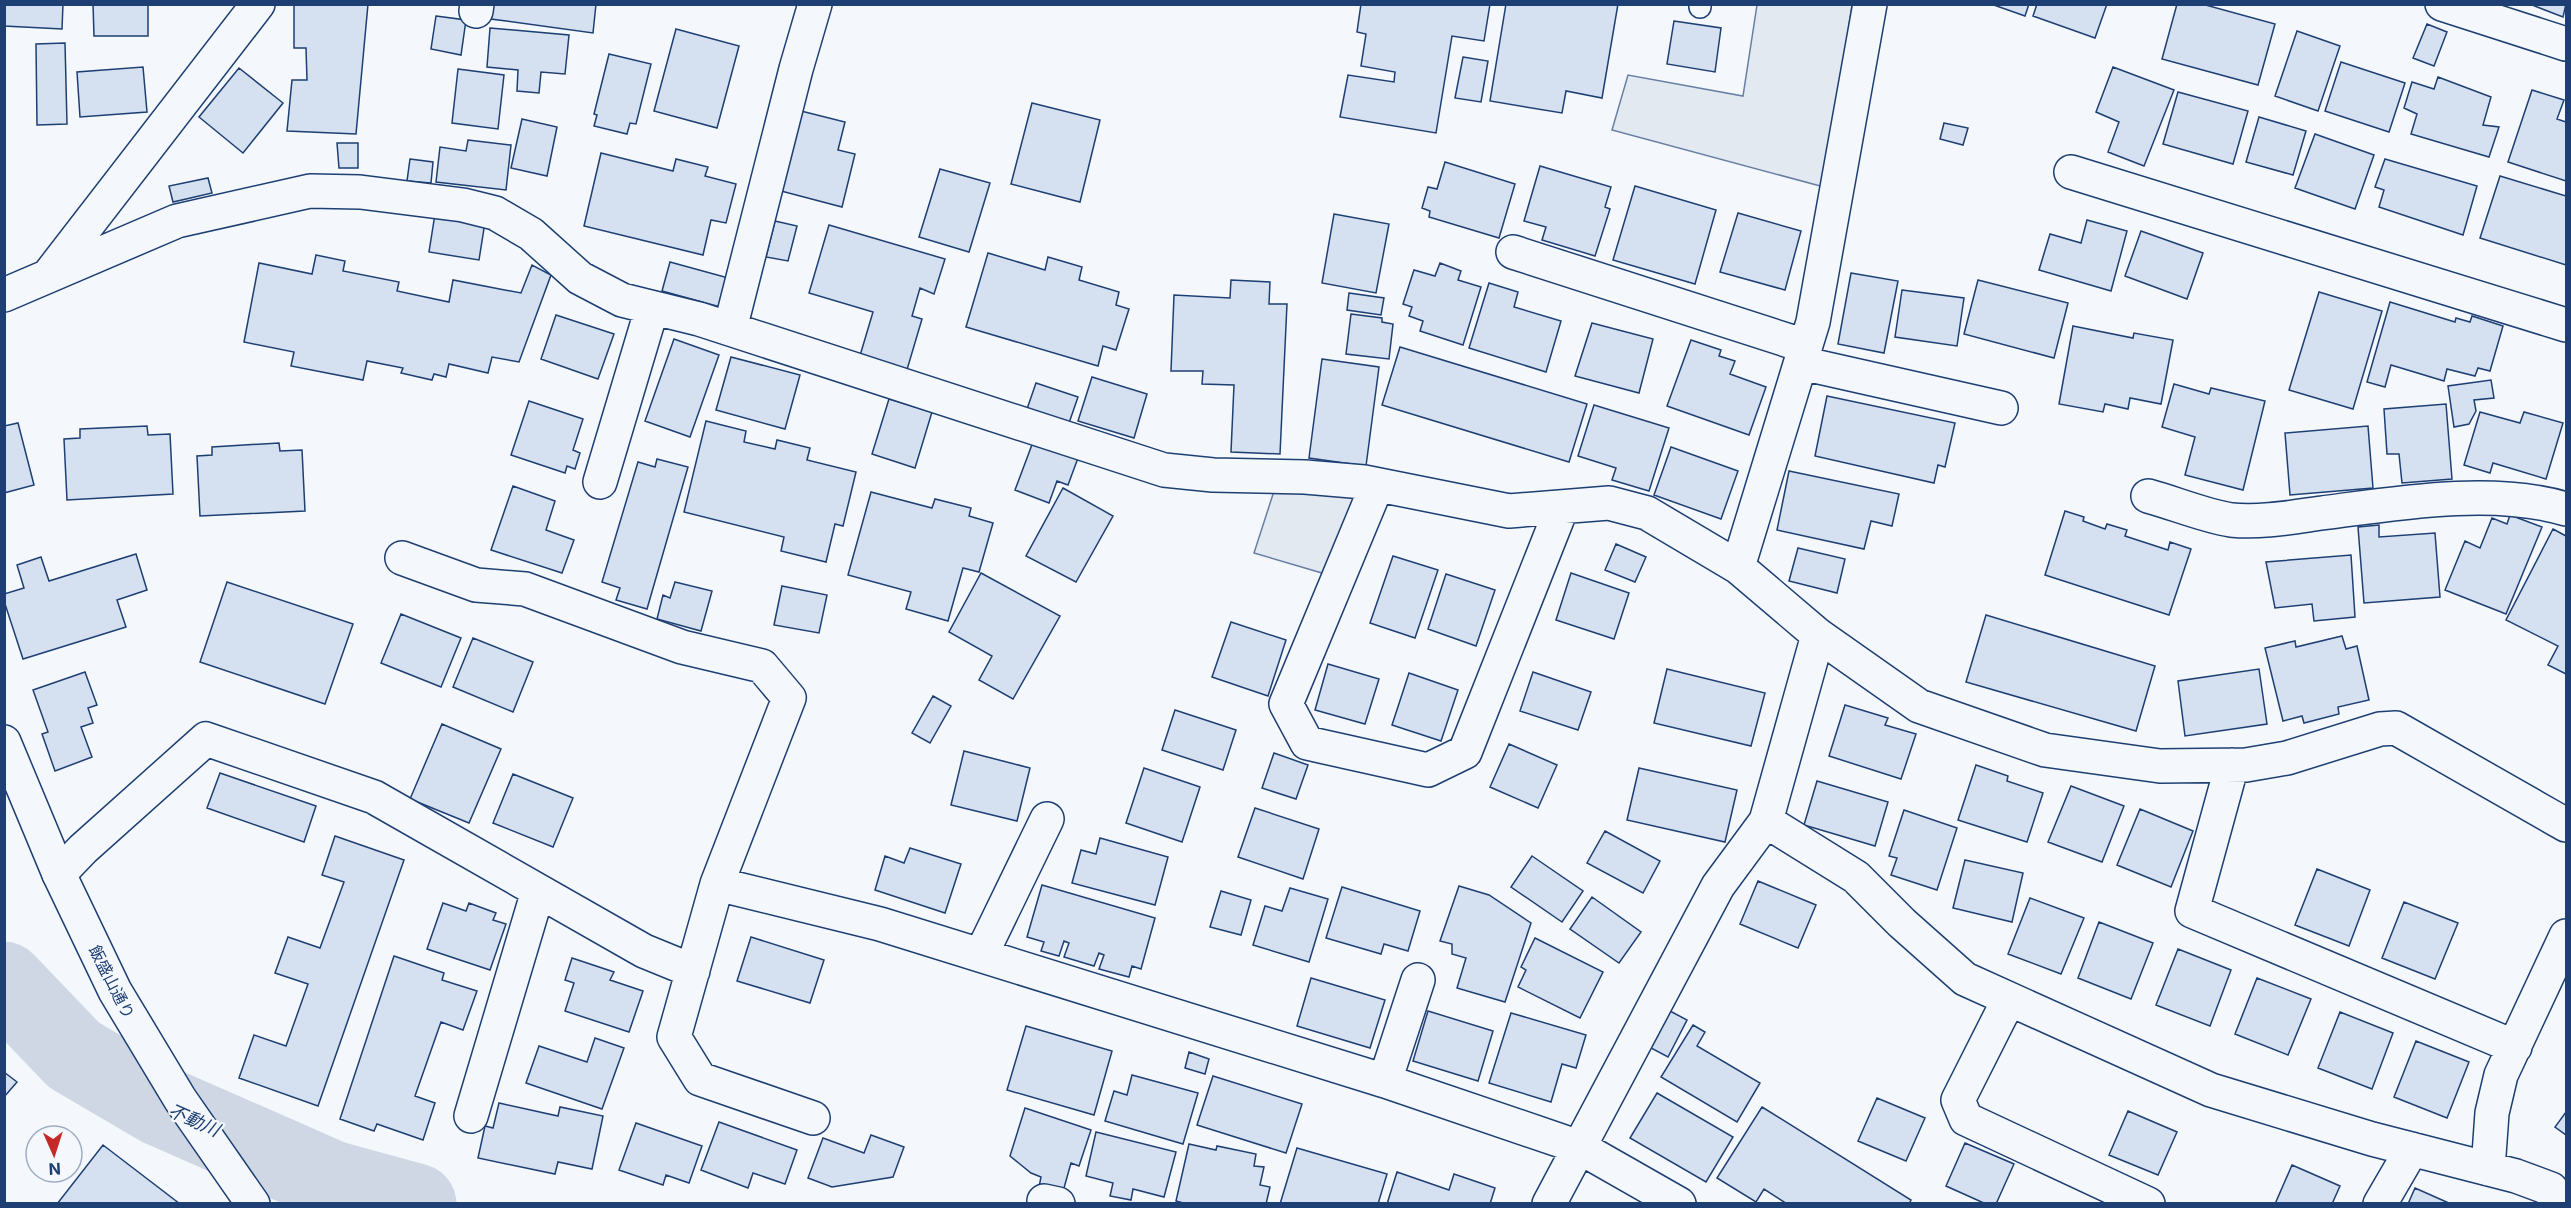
<svg xmlns="http://www.w3.org/2000/svg" width="2571" height="1208" font-family="Inter,'Noto Sans JP',sans-serif">
<style>
.green{fill:#e3e9f0;stroke:#687fa3;stroke-width:1.5}
.lines{fill:none;stroke-linecap:round;stroke-linejoin:round}
.river{stroke:#cfd7e4;stroke-width:81}
.building{fill:#d5e0f0;stroke:#1d3f73;stroke-width:1.5}
.service-casing{stroke:#1d3f73;stroke-width:24}
.minor-casing{stroke:#1d3f73;stroke-width:36}
.tertiary-casing{stroke:#1d3f73;stroke-width:36}
.service{stroke:#f4f7fb;stroke-width:21}
.minor{stroke:#f4f7fb;stroke-width:33}
.tertiary{stroke:#f4f7fb;stroke-width:33}
.labels{text-anchor:middle;dominant-baseline:central;stroke-width:4.5;stroke-linejoin:round;paint-order:stroke}
.street-label{font-size:16px;fill:#1d3f73;stroke:#f4f7fb}
.water-label{font-size:18px;font-style:italic;fill:#1d3f73;stroke:#f4f7fb}
</style>
<rect width="100%" height="100%" fill="#f4f7fb"/>
<!-- green -->
<path class="green" d="M1757,5h95l-28,182 -212,-57 16,-55 115,21z
M1275,488l82,8 -35,77 -68,-20z"/>
<g class="lines">
<!-- river -->
<path class="river" d="M4,982l70,73 87,51 171,75 84,23"/>
</g>
<!-- building -->
<path class="building" d="M4,4h59l-1,25 -58,-3z
M93,4h55v32h-54z
M294,4h74l-12,130 -69,-3 5,-51h15l-1,-32h-12z
M493,4h103l-3,29 -102,-14z
M1361,4h129l-6,37 -32,-5 -16,97 -96,-16 8,-42 46,7 1,-10 -34,-6 5,-32 -9,-2z
M1506,4h112l-16,94 -36,-7 -4,22 -72,-12z
M1991,4h38l-4,12z
M2037,4h70l-12,34 -62,-22z
M2177,4h25l73,20 -17,61 -96,-26z
M2566,4l-3,13 -31,-12 1,-1z
M436,16l30,4 -5,35 -30,-6z
M1674,21l47,7 -6,44 -48,-8z
M2427,24l20,8 -13,34 -21,-8z
M490,28l79,7 -4,39 -24,-2 -2,21 -22,-2 1,-21 -31,-3z
M676,29l63,17 -22,82 -63,-17z
M2297,31l43,15 -22,65 -43,-15z
M65,43l2,81 -30,1 -1,-81z
M609,54l42,10 -15,60 -6,-1 -3,11 -33,-8 3,-11 -3,-1z
M1463,57l25,4 -7,41 -26,-4z
M2341,62l64,21 -16,49 -64,-21z
M143,67l4,45 -67,5 -3,-45z
M2113,67l61,23 -30,76 -36,-14 11,-30 -23,-10z
M239,68l44,35 -40,50 -44,-36z
M458,69l46,6 -6,54 -46,-6z
M2438,77l53,20 -8,28 16,2 -10,30 -78,-23 6,-20 -13,-6 8,-26 22,7z
M2532,90l32,10 -7,19 9,3v59l-58,-19z
M2178,92l70,19 -15,53 -70,-20z
M1032,103l68,17 -20,82 -69,-18z
M801,111l44,11 -7,28 17,4 -13,53 -61,-16z
M2259,117l47,14 -13,44 -47,-13z
M522,119l35,8 -10,49 -36,-8z
M1944,123l24,5 -5,17 -23,-6z
M2315,134l59,21 -19,54 -60,-21z
M468,140l43,5 -5,45 -70,-8 4,-35 26,4z
M337,143h21v25h-19z
M601,153l72,18 3,-12 32,8 -3,9 31,8 -10,39 -15,-3 -8,35 -119,-29z
M410,159l23,3 -2,21 -24,-2z
M2385,159l92,27 -14,49 -84,-28 5,-17 -9,-3z
M1445,162l70,22 -16,54 -70,-21 1,-6 -8,-3 6,-21 9,2z
M1540,166l71,21 -6,20 5,2 -15,47 -53,-16 4,-13 -22,-6z
M940,169l50,14 -21,69 -50,-15z
M2500,176l66,20v69l-86,-27z
M208,178l4,15 -39,9 -4,-16z
M1635,186l81,24 -21,74 -82,-24z
M1738,213l63,18 -16,59 -65,-18z
M435,214l50,8 -6,38 -50,-8z
M1334,214l55,10 -13,69 -54,-10z
M2087,220l40,11 -16,60 -72,-21 11,-36 31,9z
M775,221l22,5 -9,35 -22,-4z
M829,225l116,34 -11,35 -14,-6 -8,28 10,3 -16,54 -47,-14 14,-47 -64,-19z
M2141,231l62,22 -16,46 -62,-23z
M988,253l57,17 3,-13 34,10 -3,13 40,12 -3,13 13,4 -13,41 -13,-4 -5,20 -132,-39z
M316,255l29,6 -2,10 56,11 -2,9 52,11 4,-22 68,13 11,-28 19,10 -32,87 -27,-5 -4,16 -39,-9 -3,13 -12,-3 -2,6 -31,-7 2,-5 -36,-7 -4,19 -72,-14 3,-14 -50,-10 15,-79 53,11z
M670,262l62,17 -8,29 -62,-17z
M1440,263l21,8 -3,9 23,7 -18,58 -43,-14 3,-10 -14,-5 3,-9 -9,-3 11,-34 21,6z
M1851,273l47,8 -14,72 -46,-9z
M1231,280l39,2 -1,22h18l-7,150 -49,-2 3,-67 -32,-1 1,-13h-32l3,-76 56,3z
M1978,280l90,23 -14,55 -90,-24z
M1489,283l29,9 -4,15 47,14 -15,51 -77,-24z
M1902,290l62,8 -7,48 -62,-9z
M2319,292l63,19 -29,98 -64,-19z
M1349,293l35,5 -3,17 -34,-5z
M2390,302l65,20 1,-4 14,4 2,-6 31,10 -13,45 -12,-3 -3,8 -28,-7 -3,12 -53,-16 -6,22 -18,-5z
M1351,314l31,4v4l11,2 -4,35 -43,-5z
M556,315l58,19 -16,45 -57,-20z
M1592,323l61,16 -14,54 -64,-17z
M2073,326l60,12 1,-5 39,7 -12,64 -31,-6 -2,11 -23,-5 -2,8 -44,-8z
M674,339l45,16 -29,82 -45,-16z
M1691,340l30,10 -2,6 16,5 -5,13 36,13 -17,48 -82,-29z
M1400,347l187,57 -18,58 -187,-57z
M731,357l69,18 -15,54 -69,-19z
M1322,359l57,8 -13,99 -57,-8z
M1092,377l55,17 -13,44 -56,-17z
M2491,380l3,18 -20,2 2,11 -7,13 -15,3 -6,-41z
M1036,383l42,14 -9,26 -42,-14z
M2174,384l35,10 2,-6 54,13 -22,89 -58,-15 10,-38 -33,-10z
M1827,396l128,27 -10,44 -7,-2 -4,18 -119,-27z
M889,399l43,13 -17,56 -43,-14z
M529,401l54,18 -10,31 7,3 -5,16 -8,-3 -2,7 -54,-18z
M2446,404l6,75 -50,4 -3,-29h-12l-3,-45z
M1594,405l75,23 -20,63 -37,-11 4,-12 -38,-12z
M2480,412l40,11 4,-11 39,11 -17,56 -53,-16 -3,10 -26,-8z
M706,421l40,10 -2,11 31,7 2,-9 33,8 -3,12 49,12 -13,54 -8,-2 -9,38 -45,-11 3,-14 -100,-25z
M18,423l16,62 -30,8v-67z
M147,426l1,9 22,-1 3,60 -106,6 -3,-61 16,-1v-9z
M2368,426l5,62 -83,7 -5,-62z
M1033,442l45,16 -10,27 -11,-4 -8,22 -34,-13z
M279,443l1,8 22,-1 3,61 -105,5 -3,-60 15,-1v-8z
M1671,447l67,24 -17,48 -67,-24z
M657,459l31,8 -41,142 -31,-9 4,-12 -18,-6 36,-120 17,5z
M1789,471l110,23 -7,32 -21,-5 -7,28 -87,-19z
M513,486l42,15 -9,29 28,10 -12,33 -71,-23z
M1063,488l50,28 -37,66 -50,-26z
M871,492l61,16 3,-9 36,9 -2,8 24,7 -14,49 -16,-4 -15,53 -42,-12 5,-17 -63,-17z
M2065,511l19,6 -1,4 22,8 2,-5 20,6 -2,6 43,14 2,-8 21,7 -22,66 -124,-40z
M2510,515l32,12 -36,87 -61,-24 20,-49 15,7 12,-30 15,6z
M2379,525v12l56,-4 5,64 -76,6 -6,-76z
M2553,529l13,7v138l-18,-9 10,-19 -52,-26z
M1616,544l30,13 -11,25 -30,-12z
M1798,548l47,11 -8,34 -48,-12z
M136,554l11,36 -30,10 9,27 -103,32 -19,-58v-7l20,-6 -7,-23 24,-8 8,24z
M2351,555l4,62 -41,4 -2,-17 -37,4 -9,-46z
M1393,556l45,14 -23,68 -45,-15z
M981,573l79,43 -47,83 -34,-19 13,-24 -43,-24z
M1571,573l58,20 -15,46 -58,-19z
M1446,574l49,16 -19,56 -48,-17z
M227,582l126,42 -28,80 -125,-42z
M675,582l37,9 -11,40 -44,-12 6,-24 7,3z
M782,586l45,9 -8,38 -45,-8z
M401,614l60,24 -20,49 -60,-24z
M1986,615l169,51 -19,65 -170,-49z
M1231,622l55,18 -18,56 -56,-19z
M2342,636l4,13 11,-3 12,54 -31,7 1,7 -35,9 -2,-7 -19,5 -18,-73 30,-7 1,6z
M473,638l60,24 -20,50 -60,-25z
M1328,664l51,15 -14,45 -50,-14z
M1667,669l98,24 -14,53 -97,-23z
M2259,669l8,55 -82,12 -7,-55z
M85,672l12,33 -9,3 5,15 -12,4 11,30 -37,14 -13,-37 6,-2 -15,-42z
M1533,672l58,20 -13,38 -58,-19z
M1409,673l49,17 -17,51 -49,-16z
M933,696l18,10 -21,37 -18,-10z
M1845,705l43,13 -3,7 31,9 -15,45 -72,-23z
M1175,710l61,20 -13,40 -61,-20z
M442,724l59,25 -32,74 -59,-24z
M1509,744l48,21 -19,43 -48,-21z
M964,751l66,17 -13,53 -66,-16z
M1274,753l34,12 -12,34 -34,-11z
M1976,765l32,11 -1,5 36,12 -16,49 -69,-22z
M1144,768l56,19 -18,55 -56,-19z
M1639,768l98,22 -12,52 -98,-22z
M220,773l96,33 -12,36 -97,-34z
M513,774l60,24 -20,49 -60,-24z
M1817,781l71,21 -13,44 -71,-21z
M2071,786l53,20 -22,56 -54,-20z
M1255,808l64,21 -16,50 -65,-22z
M2140,809l53,22 -22,56 -54,-22z
M1904,810l53,18 -20,62 -46,-15 6,-17 -8,-2z
M1605,831l55,30 -17,32 -56,-30z
M335,836l69,24 -86,246 -79,-28 15,-43 32,11 22,-62 -33,-11 13,-36 32,11 24,-66 -22,-7z
M1100,838l68,19 -13,48 -83,-22 9,-33 15,4z
M910,848l51,16 -16,49 -70,-23 10,-34 19,7z
M1532,856l51,35 -21,31 -51,-35z
M1965,860l58,13 -11,49 -59,-14z
M2317,869l53,21 -21,56 -54,-21z
M1758,881l58,24 -18,43 -58,-24z
M1042,885l113,33 -14,51 -9,-3 -3,11 -30,-8 5,-14 -5,-2 -5,13 -30,-9 5,-14 -5,-2 -5,15 -18,-5 3,-9 -17,-5z
M1459,886l30,9 42,28 -26,79 -48,-14 9,-30 -14,-4v-10l-12,-3z
M1342,887l78,24 -12,40 -24,-7 -3,10 -55,-16z
M1290,888l38,11 -19,63 -56,-17 12,-39 17,5z
M1221,891l30,9 -10,35 -31,-8z
M1592,897l49,35 -22,31 -49,-34z
M2030,898l54,20 -23,56 -53,-20z
M2404,902l54,21 -23,56 -53,-21z
M443,903l23,8 3,-8 27,10 -3,7 13,4 -16,46 -63,-21z
M2099,922l54,21 -22,56 -53,-21z
M751,937l73,23 -14,43 -73,-22z
M1535,938l68,34 -23,46 -62,-31 8,-17 -5,-3z
M2178,949l53,21 -21,56 -54,-21z
M394,956l50,17 -2,7 35,11 -14,39 -22,-8 -26,74 20,7 -12,37 -46,-16 -3,7 -34,-12z
M572,958l42,14 -4,8 33,11 -14,41 -64,-21 9,-28 -9,-3z
M1311,978l74,22 -15,48 -73,-22z
M2257,978l54,21 -23,56 -53,-21z
M1428,1011l65,20 -15,50 -65,-20z
M1670,1011l17,9 -19,37 -17,-9z
M2340,1012l53,21 -21,56 -54,-21z
M1511,1013l75,22 -10,33 -14,-4 -11,38 -62,-19z
M1693,1025l12,7 -8,14 63,37 -23,39 -76,-45z
M1026,1026l86,25 -18,64 -87,-25z
M595,1038l29,10 -22,61 -76,-26 13,-37 48,16z
M2416,1041l53,21 -22,56 -53,-21z
M1189,1052l20,7 -4,15 -20,-6z
M4,1072l13,10 -13,15z
M1132,1075l66,18 -15,51 -78,-23 9,-30 13,4z
M1213,1076l89,28 -16,49 -89,-28z
M1657,1093l76,44 -27,45 -76,-44z
M1877,1098l48,20 -19,43 -48,-20z
M499,1103l59,13 2,-9 43,9 -11,53 -34,-7 -3,12 -77,-16 7,-32 8,2z
M1762,1107l149,93 -2,4h-122l-23,-15 -8,13 -39,-24z
M1025,1108l66,22 -12,36 -8,-3 -9,32 -23,-8 2,-10 -10,-4 -21,-17z
M2128,1111l49,21 -19,43 -49,-20z
M2566,1112v23l-11,-8z
M719,1122l78,28 -12,34 -32,-11 -5,15 -47,-18z
M636,1123l66,23 -13,37 -23,-8 -3,10 -44,-15z
M1096,1132l80,20 -12,45 -31,-8 -2,11 -21,-4 3,-13 -27,-7z
M871,1135l33,12 -11,30 -61,10 -24,-9 15,-40 41,15z
M1965,1143l49,21 -18,40h-10l-40,-18z
M1189,1144l27,6 1,-4 39,8 -2,12 10,1 -4,18 10,2 -4,17h-79l-11,-3z
M103,1145l77,59h-123z
M1297,1148l90,26 -9,30h-98z
M2292,1165l48,21 -8,18h-57z
M1397,1172l52,18 5,-16 41,14 -5,16h-103z
M2415,1188l36,16h-43z"/>
<g class="lines">
<!-- service casing -->
<g class="service-casing">
<path id="service" d="M1700,7v-3"/>
</g>
<!-- minor casing -->
<g class="minor-casing">
<path id="minor" d="M2442,4l124,40
M476,11l1,-7
M2071,172l495,153
M1513,252l292,94
M48,276l210,-272
M4,295l173,-74 133,-30 50,1 103,13 32,8 36,21 49,44 42,22 77,19 465,151 49,5 92,2 59,5 145,29 100,-8 38,10 91,54 80,68 101,71 126,44 115,16 86,-1 41,-7 93,-29 16,-1 170,97
M730,329l66,-260 19,-65
M1801,363l200,45
M600,482l52,-174
M1377,485l-91,219 21,39 121,27 37,-18 97,-245
M2148,496c26,7 57,20 83,24 30,3 62,-3 91,-7 76,-10 171,-26 244,-4
M402,558l74,27 49,4 157,58 80,19 27,32 -72,186 -43,153 26,42 113,39
M1738,567l75,-245 57,-318
M2232,765l-40,146 323,136
M1766,821l90,56 46,46 63,56 246,111 161,49 144,37 35,13 5,15
M59,874l24,-25 123,-110 168,58 270,154 49,20
M717,884l163,40 505,157 194,66 100,57
M981,955l66,-136
M2009,999l-51,101 8,19 182,85
M1385,1081l33,-101
M471,1116l67,-225
M2488,1169l4,-56 9,-38 65,-139
M1044,1201l14,3
M1549,1204l169,-318 48,-65 52,-186
M2380,1204l32,-55"/>
</g>
<!-- tertiary casing -->
<g class="tertiary-casing">
<path id="tertiary" d="M4,742l55,132 56,117 65,108 73,105"/>
</g>
<!-- service -->
<use href="#service" class="service"/>
<!-- minor -->
<use href="#minor" class="minor"/>
<!-- tertiary -->
<use href="#tertiary" class="tertiary"/>
</g>
<g class="labels">
<!-- street labels -->
<g class="street-label">
<text transform="translate(112 982) rotate(63)">飯盛山通り</text>
</g>
<!-- water labels -->
<g class="water-label">
<text transform="translate(194 1120) rotate(24)">不動川</text>
</g>
</g>
<!-- border -->
<rect width="2571" height="1208" fill="none" stroke="#1d3f73" stroke-width="12"/>
<!-- north arrow -->
<g transform="translate(54 1154) rotate(177)"><circle r="28" fill="#f4f7fb" stroke="#9eadc5" stroke-width="1.5"/>
<path d="M0-4.5L10 22L0 15L-10 22Z" fill="#c62828"/>
<text y="-9" font-size="16" font-weight="bold" text-anchor="middle" fill="#1d3f73">N</text>
</g>
</svg>
